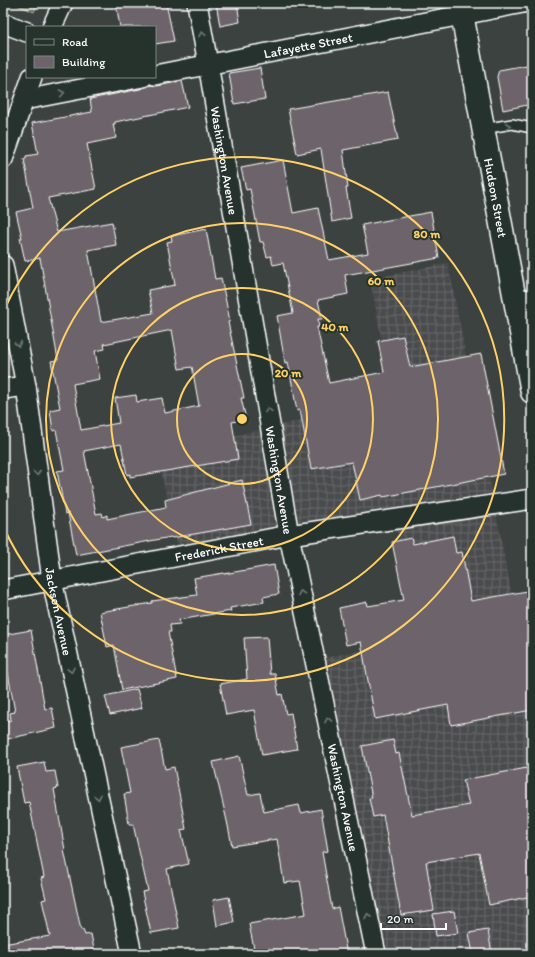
<svg xmlns="http://www.w3.org/2000/svg" width="535" height="957" font-family="Itim,sans-serif">
<style>
.industrial{fill:url(#industrial-grid)}
.grass{fill:url(#grass-dots);stroke:#adb9ac}
.building{fill:#6d646b;stroke:#fff;fill-rule:evenodd}
.lines{fill:none;stroke-linecap:round;stroke-linejoin:round}
.service-casing{stroke:#fff;stroke-width:12}
.minor-casing{stroke:#fff;stroke-width:22}
.secondary-casing{stroke:#fff;stroke-width:25}
.service{stroke:#26332d;stroke-width:9}
.minor{stroke:#26332d;stroke-width:19}
.secondary{stroke:#26332d;stroke-width:22}
.oneway{stroke:#727a76}
.ring{fill:none;stroke:#ffd166;stroke-width:2}
.labels{text-anchor:middle;dominant-baseline:central;stroke-width:4;stroke-linejoin:round;paint-order:stroke}
.street-label{font-size:13px;fill:#fff;stroke:#26332d}
.centre{fill:#ffd166;stroke:#26332d;stroke-width:2}
.ring-label{font-size:12px;text-anchor:middle;font-weight:bold;fill:#ffd166;stroke:#26332d;stroke-width:4;stroke-linejoin:round;paint-order:stroke}
</style>
<defs>
<pattern id="industrial-grid" width="8" height="8" patternUnits="userSpaceOnUse"><rect width="8" height="8" fill="#4a4c4d"/><path d="M0 4h8M4 0v8" fill="none" stroke="#656768"/></pattern>
<pattern id="grass-dots" width="8" height="8" patternUnits="userSpaceOnUse"><rect width="8" height="8" fill="#5b7358"/><path d="M2 2h.1M6 6h.1" fill="none" stroke="#515a50" stroke-width="1.8" stroke-linecap="round"/></pattern>
</defs>
<rect width="100%" height="100%" fill="#3b4240"/>
<filter id="ink" filterUnits="userSpaceOnUse"><feTurbulence type="fractalNoise" baseFrequency=".025" numOctaves="2"/><feDisplacementMap in="SourceGraphic" scale="8" xChannelSelector="R" yChannelSelector="G"/><feConvolveMatrix kernelMatrix="1 2 1 2 8 2 1 2 1" color-interpolation-filters="sRGB"/></filter>
<g filter="url(#ink)">
<!-- industrial -->
<path class="industrial" d="M448,263l84,437v254h-159l-57,-295 103,-19 -23,-113 -215,35 -24,-109 236,-54 -23,-120z"/>
<!-- grass -->
<path class="grass" d="M13,3h25l-4,9z"/>
<!-- building -->
<path class="building" d="M116,3h50l8,38 -19,3v-17h-35z
M216,3h21l3,19 -20,4z
M532,64v40l-29,6 -6,-33 2,-7z
M260,68l5,31 -31,5 -5,-31z
M182,81l6,26 -73,15v2h-2l3,14 -29,6 9,45 -48,9 9,34 55,-10 4,23 -28,5 13,72 52,-9 -5,-23 27,-5 -8,-43 5,-1 -1,-5 35,-7 9,50 6,-1 9,43 -2,1 16,76h-3l5,21 -14,3 6,37 -108,18v-3l-3,1 -6,-31 -37,7 12,63 6,-1 1,4 4,-2v4l59,-12 -1,-7 77,-20 9,44 -79,14 -1,-1 -95,18 -8,-42 -3,1 -8,-43 7,-1 -8,-40 -3,1 -3,-21 10,-2 -9,-47 7,-1 -18,-102 -15,3 -5,-23h2l-6,-26 17,-4 -9,-49h2v-3l12,-2 -6,-31 60,-11 -2,-13 50,-10 10,-4 7,1zM172,330l7,39 13,-2 7,39 -34,7 -3,-15 -25,4 -1,-7 -21,3 4,25 -38,7 -8,-46 27,-5 -5,-28 10,-2 -1,-5z
M388,92l10,48 -55,10 5,38h-2l5,30 -19,4 -11,-73 -24,5 -9,-45z
M283,160l10,53 25,-5 11,52 39,-7 -6,-28 69,-13 8,46 -94,17 3,19 -30,6 4,19h-4l1,8h-2l12,56 55,-11 -6,-31 25,-5 7,31 71,-13 23,120 -121,23 -1,-2 -22,5 -8,-38 -41,7 -11,-59 -3,1 -9,-49 -3,1 -8,-47 16,-3 -10,-50 -10,2 -2,-9 -4,1 -4,-15h-3l-10,-53 -4,1 -5,-22z
M453,536l3,17 6,-1 9,49 56,-10 5,26v93l-81,15 -3,-20 -73,14 -14,-77 -15,3 -7,-37 28,-6 1,4 36,-6 -12,-58 19,-4 2,6z
M274,565l5,29 -16,3 1,5 -34,6 1,3 -52,9 1,4 -10,1 1,7h-3l9,47 -55,11 -8,-45 -7,2 -7,-35 52,-9v-2l45,-6 -3,-17 30,-5v1z
M31,630l14,79 7,-1 4,20 -53,12v-18l8,-2 -1,-7 5,-1 -12,-67v-10z
M267,637l3,37h5l4,21 3,-1 4,20 5,-1 6,36 -35,6 -8,-45 -28,5 -6,-31 27,-5 -3,-41z
M137,689l5,19 -32,7 -5,-19z
M159,740l6,29 9,-2 12,62 -5,1 8,34 -22,5 12,59 -28,5 -9,-41 6,-1 -15,-67h-4l-5,-30 6,-1 -9,-46z
M393,740l3,14 3,-1 13,62 57,-10 -6,-25 69,-13v129l-43,9 -10,-52 -53,9 8,48 -33,5 -18,-100 -10,2 -4,-19h3l-10,-52z
M239,756l9,39 12,-2 4,19 35,-7 2,8 20,-4 7,42 -6,1 10,57 6,-2 9,47h-92l-6,-30 57,-10 -6,-33 -16,2 -7,-44 -45,7 -5,-25 -14,-59z
M44,762l2,10 9,-1 3,17 -4,1 11,61h-1l17,80h2l2,5 6,-1 4,20h-92v-10l47,-8 -8,-36 4,-1 -5,-21 3,-1 -15,-75 -5,1 -7,-36z
M229,897l5,25 -17,4 -4,-26z
M454,911l4,22 -22,3 -3,-22z
M488,930l4,24h-19l-4,-21z"/>
<g class="lines">
<!-- service casing -->
<g class="service-casing">
<path id="service" d="M483,129l29,-5 20,4"/>
</g>
<!-- minor casing -->
<g class="minor-casing">
<g id="minor">
<path id="s1" d="M197,3l11,61 81,471 87,419"/>
<path d="M3,23l24,9"/>
<path d="M52,27l11,-24"/>
<path id="s2" d="M155,75l368,-72"/>
<path d="M24,100l119,-23"/>
<path d="M3,159l29,-82"/>
<path id="s3" d="M3,265l23,121 26,194 80,374"/>
<path d="M514,297l18,4"/>
<path d="M3,389l23,-3"/>
<path id="s4" d="M3,590l286,-55 243,-36"/>
</g>
</g>
<!-- secondary casing -->
<g class="secondary-casing">
<g id="secondary">
<path id="s5" d="M460,3l72,389"/>
</g>
</g>
<!-- service -->
<use href="#service" class="service"/>
<!-- minor -->
<use href="#minor" class="minor"/>
<!-- secondary -->
<use href="#secondary" class="secondary"/>
</g>
<!-- one-way arrows -->
<defs><path id="oneway-chevron" d="M-2-3.5L2.5 0L-2 3.5" fill="none" stroke-width="1.6" stroke-linecap="round" stroke-linejoin="round"/></defs>
<g class="oneway">
<use href="#oneway-chevron" transform="translate(202 34) rotate(-101)"/>
<use href="#oneway-chevron" transform="translate(62 93) rotate(-11)"/>
<use href="#oneway-chevron" transform="translate(508 126) rotate(-6)"/>
<use href="#oneway-chevron" transform="translate(18 344) rotate(79)"/>
<use href="#oneway-chevron" transform="translate(268 410) rotate(-100)"/>
<use href="#oneway-chevron" transform="translate(37 473) rotate(82)"/>
<use href="#oneway-chevron" transform="translate(301 593) rotate(-102)"/>
<use href="#oneway-chevron" transform="translate(71 670) rotate(78)"/>
<use href="#oneway-chevron" transform="translate(328 720) rotate(-102)"/>
<use href="#oneway-chevron" transform="translate(98 797) rotate(78)"/>
<use href="#oneway-chevron" transform="translate(368 916) rotate(-102)"/>
</g>
</g>
<!-- distance rings -->
<g class="ring">
<circle cx="242" cy="419" r="65"/>
<circle cx="242" cy="419" r="131"/>
<circle cx="242" cy="419" r="196"/>
<path d="M4 310A262 262 0 1 1 4 528"/>
</g>
<g class="labels">
<!-- street labels -->
<g class="street-label">
<text stroke="none"><textPath href="#s2" startOffset="156">Lafayette Street</textPath></text>
<text stroke="none"><textPath href="#s1" startOffset="160">Washington Avenue</textPath></text>
<text stroke="none"><textPath href="#s5" startOffset="198">Hudson Street</textPath></text>
<text stroke="none"><textPath href="#s1" startOffset="484">Washington Avenue</textPath></text>
<text stroke="none"><textPath href="#s4" startOffset="220">Frederick Street</textPath></text>
<text stroke="none"><textPath href="#s3" startOffset="351">Jackson Avenue</textPath></text>
<text stroke="none"><textPath href="#s1" startOffset="808">Washington Avenue</textPath></text>
</g>
</g>
<circle cx="242" cy="419" r="6" class="centre"/>
<g class="ring-label">
<text x="427" y="238">80 m</text>
<text x="381" y="285">60 m</text>
<text x="335" y="331">40 m</text>
<text x="288" y="377">20 m</text>
</g>
<!-- margin -->
<rect width="535" height="957" fill="none" stroke="#26332d" stroke-width="16"/>
<rect x="8" y="8" width="519" height="941" fill="none" stroke="#fff" stroke-width="1.5" filter="url(#ink)"/>
<!-- legend -->
<rect x="26" y="26" width="130" height="52" fill="#26332d" stroke="#7d8581"/>
<rect x="34" y="39" width="20" height="6" fill="#26332d" stroke="#7d8581"/>
<text x="62" y="46" font-size="12" fill="#ffffff">Road</text>
<rect x="34" y="56" width="20" height="12" fill="#6d646b" stroke="#7d8581"/>
<text x="62" y="66" font-size="12" fill="#ffffff">Building</text>
<!-- scale -->
<path d="M381 923v6h65v-6" fill="none" stroke="#ffffff" stroke-width="2"/>
<text x="387" y="923" font-size="12" fill="#ffffff" stroke="#26332d" stroke-width="3" paint-order="stroke">20 m</text>
</svg>
